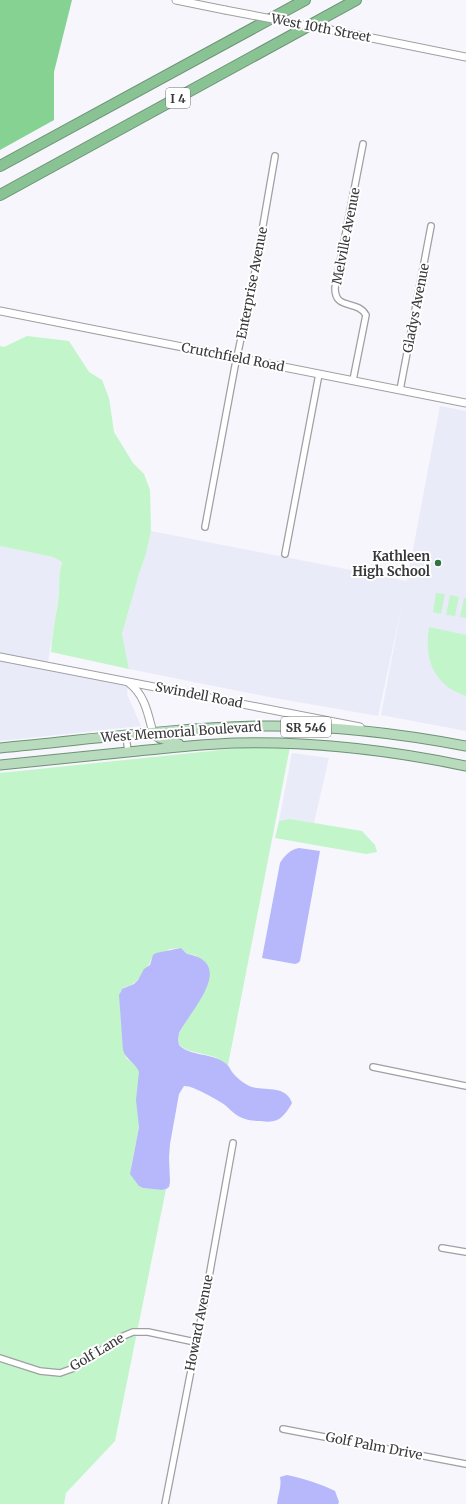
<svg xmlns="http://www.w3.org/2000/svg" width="466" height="1504" font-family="Merriweather,serif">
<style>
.built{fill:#eaebf8}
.green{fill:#c2f5ca}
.forest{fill:#85d293}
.water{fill:#b6b8fb}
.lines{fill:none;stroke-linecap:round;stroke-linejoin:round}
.minor-casing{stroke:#9f9fa4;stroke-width:8}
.tertiary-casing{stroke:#9f9fa4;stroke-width:9}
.primary-casing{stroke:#6d9274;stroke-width:11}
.motorway-casing{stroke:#6d9274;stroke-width:12}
.minor{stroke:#fff;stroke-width:5.5}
.tertiary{stroke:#fff;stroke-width:7}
.primary{stroke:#b8dbbe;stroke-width:9}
.motorway{stroke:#89c393;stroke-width:10}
.tertiary-bridge-casing{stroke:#9f9fa4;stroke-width:9;stroke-linecap:butt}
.tertiary-bridge{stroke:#fff;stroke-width:7}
.poi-dot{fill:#307541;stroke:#fff;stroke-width:1.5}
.labels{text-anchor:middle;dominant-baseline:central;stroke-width:4;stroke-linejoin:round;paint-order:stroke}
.shield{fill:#fff;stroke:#747476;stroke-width:1}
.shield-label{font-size:12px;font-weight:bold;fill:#38383b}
.street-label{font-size:13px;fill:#38383b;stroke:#fff}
.poi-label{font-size:13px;font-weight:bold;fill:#38383b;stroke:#fff;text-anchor:end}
</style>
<rect width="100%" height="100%" fill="#f6f6fc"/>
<!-- built -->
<path class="built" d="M440,406l26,5v320l-85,-16 21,-110 -24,111 -109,-19 -140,-28 -7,-35 17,-60 7,-20 5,-23 256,50z
M0,546l53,11 9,5 -2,8 -2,31 -10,61 -48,-9z
M0,660l126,24 2,1 -1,9 14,32 -141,15z
M292,753l37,5 -15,65 -24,-4 -11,2z"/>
<!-- green -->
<path class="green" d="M27,336l42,5 20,31 13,8 7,18 5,34 19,31 11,11 6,16 1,41 -5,23 -7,20 -17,60 7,35 -78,-17c1,-16 4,-33 7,-49 2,-14 0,-28 4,-41l-9,-5 -53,-11v-200l4,1z
M436,593l9,1 -4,20 -8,-2z
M450,595l9,2 -4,19 -9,-1z
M464,598h2v20l-6,-1z
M429,627l37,8v61c-33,-11 -42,-37 -37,-69z
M290,747l-62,318 -13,-8 -28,-7 -8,-5 -1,-5 1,-7 27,-45 -11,-33 -8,-1 -6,-6 -11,1 -19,10c0,5 -13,22 -17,24 -5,4 -10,3 -14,9l1,28 5,38 12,9 1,4v56l-8,41 12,20 19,2 4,-1 -51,252 -49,52 -2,11h-64v-731l240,-25z
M290,819l72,12 13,14 2,7 -11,2 -91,-16 4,-17z"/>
<!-- forest -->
<path class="forest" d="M0,0h72l-18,72v48l-54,30z"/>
<!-- water -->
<path class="water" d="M299,848l21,3 -20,110 -2,2 -3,1 -33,-6 18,-95c4,-7 11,-14 19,-15z
M181,948l6,6c50,9 4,56 -8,79l-1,7 1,5c11,11 30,8 43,16 6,3 7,6 10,11 4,5 13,13 20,15 14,4 34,-2 40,16 -8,14 -14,21 -31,18 -7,0 -15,-1 -21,-4 -6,-3 -10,-8 -15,-12 -7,-5 -33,-20 -41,-19l-5,8 -9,50 -1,13 1,25 -1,5 -3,2 -4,1 -19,-2 -4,-2 -9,-12 9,-47 -3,-27 3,-28c-3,-9 -13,-12 -16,-22l-4,-55 3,-6 12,-5 4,-4 6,-11 6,-4 3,-10 3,-2z
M287,1475c14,3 35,9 48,16l4,11 -1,2h-61c1,-9 5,-18 3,-27z"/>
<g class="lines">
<!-- minor casing -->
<g class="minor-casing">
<path id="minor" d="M353,380l13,-65c-9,-16 -31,-4 -31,-27l28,-144
M400,390l31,-164
M205,527l30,-161 18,-83 22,-127
M285,554l34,-180
M126,735l2,17
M373,1067l93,19
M442,1248l24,4
M0,1358l40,13 20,2 14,-5 47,-31 12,-5h15l47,10
M283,1429l183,35
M165,1504l42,-216 26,-145"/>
</g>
<!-- tertiary casing -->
<g class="tertiary-casing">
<path id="tertiary" d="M176,0l49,10
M352,34l114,23
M0,311l466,92
M0,657l360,70
M129,683c16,12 19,31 24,50"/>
</g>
<!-- primary casing -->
<g class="primary-casing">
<path id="primary" d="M153,733l7,5 19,6
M0,748c86,-8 172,-20 259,-22 69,-1 139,7 207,20
M0,765c46,-5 92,-9 138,-14 32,-3 65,-7 97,-8 78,-2 154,7 231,23"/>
</g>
<!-- motorway casing -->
<g class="motorway-casing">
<path id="motorway" d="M0,166l305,-166
M0,195l356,-195"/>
</g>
<!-- minor -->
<use href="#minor" class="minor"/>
<!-- tertiary -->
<use href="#tertiary" class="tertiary"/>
<!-- primary -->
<use href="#primary" class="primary"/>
<!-- motorway -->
<use href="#motorway" class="motorway"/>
<!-- tertiary-bridge casing -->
<g class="tertiary-bridge-casing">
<path id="tertiary-bridge" d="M225,10l127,24"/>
</g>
<!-- tertiary-bridge -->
<use href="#tertiary-bridge" class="tertiary-bridge"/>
</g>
<!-- markers -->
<circle class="poi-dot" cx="438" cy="563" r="4"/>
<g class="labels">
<!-- shield labels -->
<g class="shield">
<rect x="166" y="88" width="24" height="20" rx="3"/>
<rect x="281" y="717" width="50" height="20" rx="3"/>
</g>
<g class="shield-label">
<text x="178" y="98">I 4</text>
<text x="306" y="727">SR 546</text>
</g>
<!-- street labels -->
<g class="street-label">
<text transform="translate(321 28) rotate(11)">West 10th Street</text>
<text transform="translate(346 236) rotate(-79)">Melville Avenue</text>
<text transform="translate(252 283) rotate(-79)">Enterprise Avenue</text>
<text transform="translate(416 308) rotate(-79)">Gladys Avenue</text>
<text transform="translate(233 357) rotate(11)">Crutchfield Road</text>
<text transform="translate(199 695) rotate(11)">Swindell Road</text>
<text transform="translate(181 732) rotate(-4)">West Memorial Boulevard</text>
<text transform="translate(199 1323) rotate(-79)">Howard Avenue</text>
<text transform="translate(97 1352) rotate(-31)">Golf Lane</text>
<text transform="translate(374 1446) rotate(11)">Golf Palm Drive</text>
</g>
<!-- poi labels -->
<g class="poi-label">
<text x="430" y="556">Kathleen<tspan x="430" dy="15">High School</tspan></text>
</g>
</g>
</svg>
